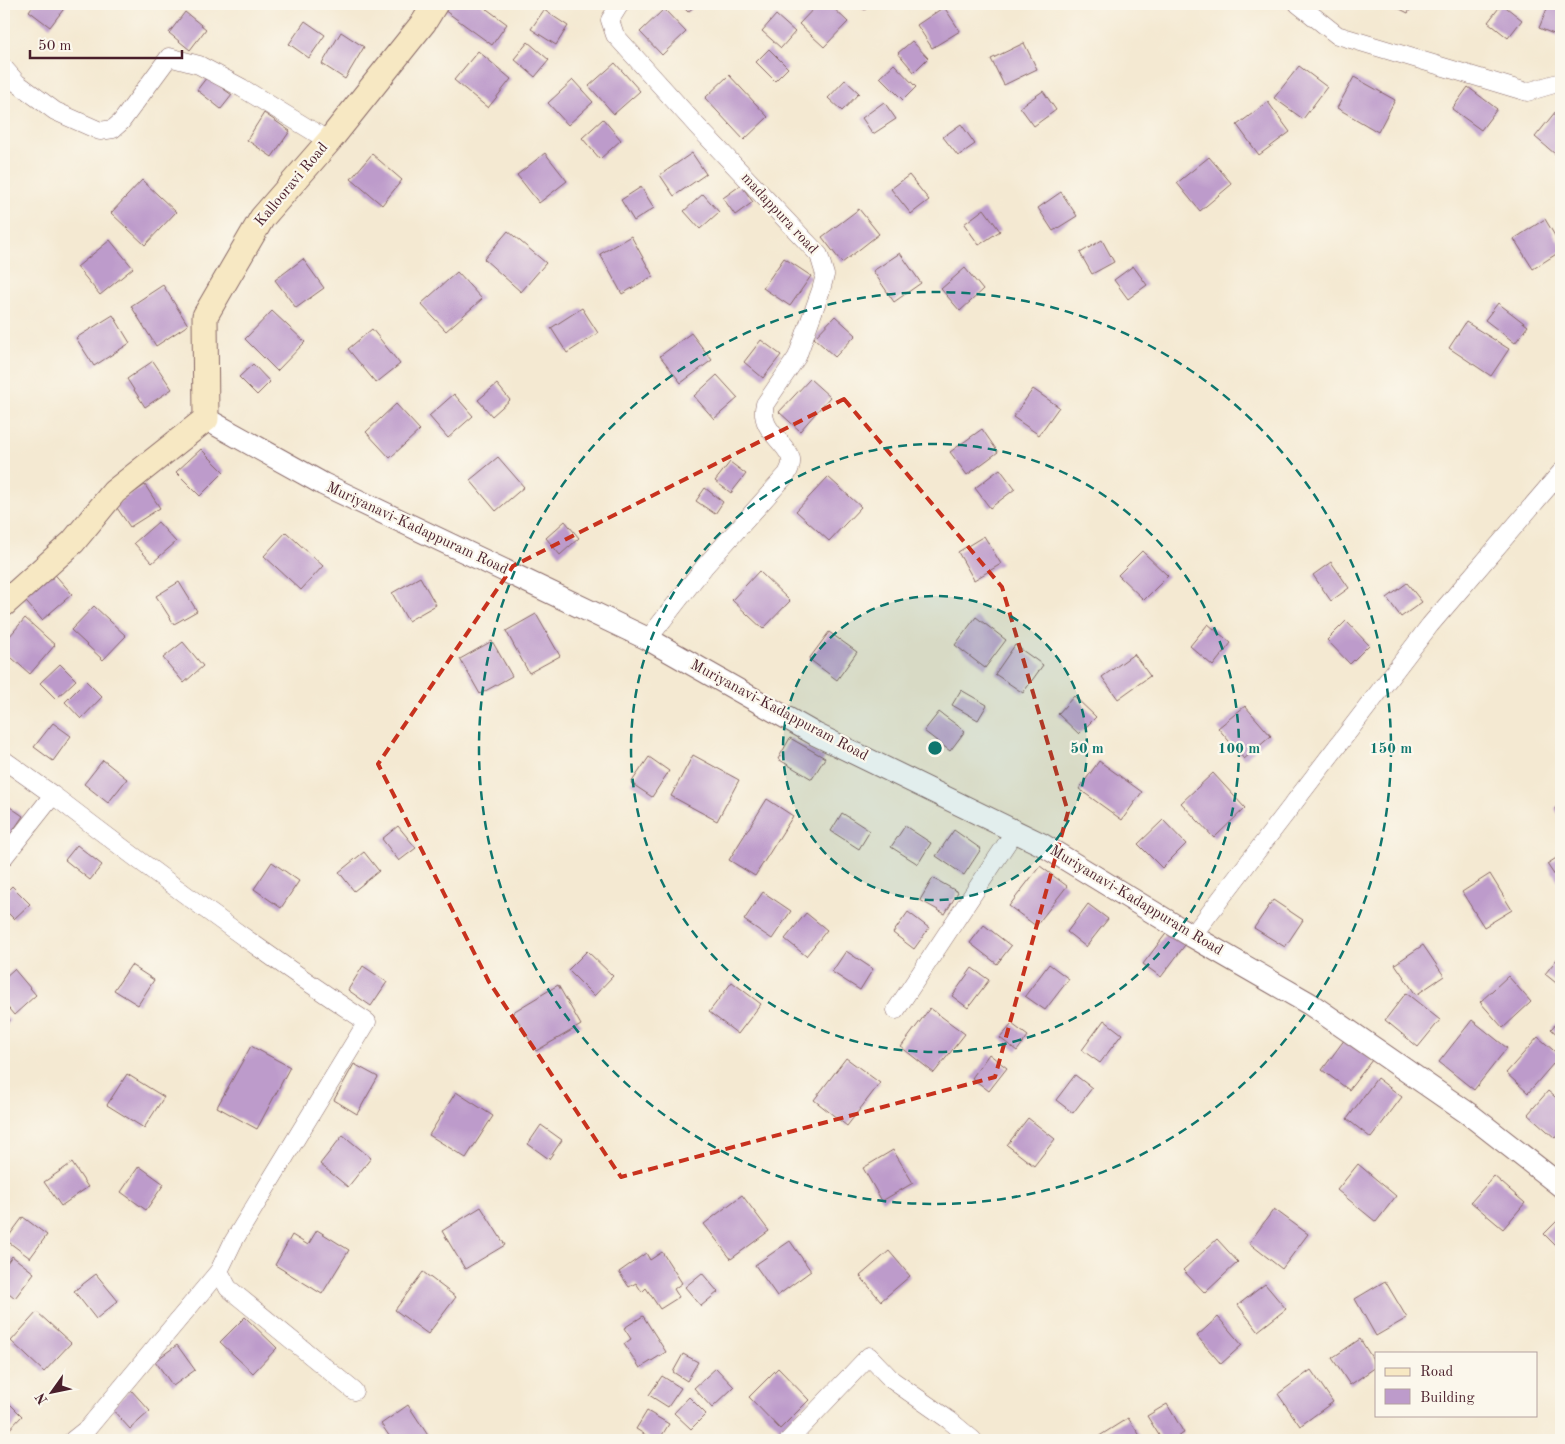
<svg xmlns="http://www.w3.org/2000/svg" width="1565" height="1444" font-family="'Old Standard TT',serif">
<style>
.building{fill:#bd9bcb}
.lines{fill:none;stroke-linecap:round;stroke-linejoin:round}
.minor-casing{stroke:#866665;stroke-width:19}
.tertiary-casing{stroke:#866665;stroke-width:24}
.secondary-casing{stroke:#866665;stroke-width:27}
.minor{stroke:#fff;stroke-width:18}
.tertiary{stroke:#fff;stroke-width:22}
.secondary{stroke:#f7e8c3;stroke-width:25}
.marked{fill:none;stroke:#c8321e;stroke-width:4;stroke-dasharray:10 6;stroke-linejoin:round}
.ring{fill:none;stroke:#0f766e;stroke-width:2.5;stroke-dasharray:9 6}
.labels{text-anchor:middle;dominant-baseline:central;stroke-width:4.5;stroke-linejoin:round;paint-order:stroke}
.street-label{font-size:15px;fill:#4a1f2b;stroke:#fbf7ec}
.centre{fill:#0f766e;stroke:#fbf7ec;stroke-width:2.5}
.ring-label{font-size:15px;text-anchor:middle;font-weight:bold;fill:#0f766e;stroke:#fbf7ec;stroke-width:4.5;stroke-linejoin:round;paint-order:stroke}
</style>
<rect width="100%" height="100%" fill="#fbf7ec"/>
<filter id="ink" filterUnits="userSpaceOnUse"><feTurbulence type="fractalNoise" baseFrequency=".02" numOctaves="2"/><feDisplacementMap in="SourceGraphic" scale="10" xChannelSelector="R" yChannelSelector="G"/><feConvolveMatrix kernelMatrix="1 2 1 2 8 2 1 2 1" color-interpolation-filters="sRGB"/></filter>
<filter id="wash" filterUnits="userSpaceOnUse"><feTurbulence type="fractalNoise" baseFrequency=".0096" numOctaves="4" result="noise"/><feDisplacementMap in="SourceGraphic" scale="20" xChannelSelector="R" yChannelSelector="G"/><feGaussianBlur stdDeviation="1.12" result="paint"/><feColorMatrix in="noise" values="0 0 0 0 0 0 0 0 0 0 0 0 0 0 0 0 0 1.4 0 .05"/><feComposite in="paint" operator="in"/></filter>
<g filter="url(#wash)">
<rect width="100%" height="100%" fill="#f4e9d2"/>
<g id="blocks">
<!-- building -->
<path class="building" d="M34,4h30l2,2 -16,21 -21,-16z
M448,4h32l27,20 -15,21 -48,-35z
M680,4h17l-9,8z
M818,4h11l19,18 -24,25 -25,-23z
M857,4h13l-5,6z
M1390,4h23l-5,9z
M1502,4l20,16 -14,18 -20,-16z
M1549,4l12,4v29l-22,-9z
M944,7l16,24 -28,17 -15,-23z
M664,9l22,23 -24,23 -22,-23z
M544,10l24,16 -12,19 -25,-16z
M185,12l21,17 -16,21 -21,-17z
M776,15l19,17 -14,16 -19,-17z
M305,21l20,14 -16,23 -20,-14z
M341,32l23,15 -19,32 -23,-15z
M912,41l16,17 -14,14 -16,-19z
M528,42l21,18 -14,17 -21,-18z
M1024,43l13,26 -33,16 -13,-26z
M769,49l19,19 -13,13 -19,-19z
M478,51l33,28 -23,29 -34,-28z
M615,63l25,28 -26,23 -25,-28z
M894,64l22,23 -13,13 -23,-23z
M1299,66l28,21 -24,32 -29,-21z
M729,75l39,42 -24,23 -39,-42z
M207,77l25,18 -11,14 -24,-19z
M1354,77l41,23 -17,32 -41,-24z
M573,80l20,22 -25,23 -20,-22z
M845,80l14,13 -17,18 -14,-13z
M1468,87l29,22 -16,21 -29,-21z
M1043,91l13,19 -22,16 -14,-19z
M884,102l12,17 -23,15 -11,-16z
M1268,102l22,30 -31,23 -22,-30z
M1556,111l5,4v44l-26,-22z
M264,113l26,18 -18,26 -25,-17z
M603,119l18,21 -21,19 -18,-21z
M961,124l14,20 -17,12 -15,-19z
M545,153l22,28 -28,22 -22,-28z
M692,153l14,21 -32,22 -14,-21z
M372,154l30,26 -20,25 -31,-26z
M1209,157l23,27 -32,27 -23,-28z
M909,175l20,25 -18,14 -20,-25z
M142,180l34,32 -31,33 -34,-32z
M741,185l12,17 -18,13 -12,-17z
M641,187l13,21 -20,13 -13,-21z
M1061,192l16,24 -24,15 -15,-23z
M703,194l16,18 -19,17 -16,-18z
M859,209l20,25 -37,29 -20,-26z
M984,209l16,22 -21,14 -15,-21z
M1545,219l16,27v5l-28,18 -19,-30z
M508,231l38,32 -25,29 -37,-33z
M631,236l22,40 -31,18 -22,-40z
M110,240l23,28 -33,27 -23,-28z
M1102,240l12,22 -22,12 -12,-21z
M900,253l21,30 -27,19 -21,-31z
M784,258l27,18 -21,30 -27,-18z
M303,259l21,29 -28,20 -21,-28z
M1133,266l14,19 -19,14 -14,-19z
M965,268l18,22 -23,21 -19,-22z
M457,272l25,27 -36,32 -25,-27z
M163,285l25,40 -32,21 -25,-40z
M1498,303l30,23 -13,17 -30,-23z
M582,308l16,25 -31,20 -16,-25z
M272,311l33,31 -28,29 -32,-32z
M113,315l17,28 -36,23 -18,-28z
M835,316l21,19 -21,22 -21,-19z
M1466,322l43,27 -18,27 -42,-28z
M372,329l28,35 -24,19 -28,-34z
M691,333l21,27 -31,23 -21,-27z
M761,340l20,15 -18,23 -19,-16z
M153,361l19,28 -27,18 -18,-28z
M253,364l17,18 -13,13 -18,-18z
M717,375l21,23 -24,21 -20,-23z
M810,379l20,18 -30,34 -21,-19z
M497,384l13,16 -18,16 -14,-16z
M1033,389l26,18 -20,28 -26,-18z
M454,394l19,22 -25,22 -19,-22z
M396,404l24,26 -30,28 -24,-26z
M982,429l16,23 -31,23 -17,-23z
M201,449l23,23 -24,24 -24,-24z
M498,457l26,30 -28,24 -26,-31z
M730,462l16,12 -15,19 -16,-12z
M1000,469l15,20 -25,19 -15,-20z
M828,477l33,30 -32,34 -33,-30z
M145,485l15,23 -30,19 -15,-22z
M705,488l18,14 -8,12 -19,-13z
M565,521l14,17 -19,17 -14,-17z
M158,522l18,20 -24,21 -18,-20z
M286,532l37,34 -22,24 -37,-34z
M984,536l17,28 -27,16 -16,-28z
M1142,551l26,25 -24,24 -26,-25z
M1331,562l18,26 -18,13 -18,-26z
M50,569l22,25 -30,26 -22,-25z
M759,571l31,30 -27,28 -31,-29z
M420,577l16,28 -28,16 -16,-28z
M179,582l18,29 -23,13 -18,-28z
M1407,583l15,19 -21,15 -14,-19z
M94,606l32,30 -23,24 -32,-30z
M536,614l24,42 -31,17 -23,-42z
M976,617l30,23 -21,28 -30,-23z
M25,618l30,27 -25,29 -26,-23v-8z
M1346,621l23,24 -19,19 -23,-24z
M1208,624l23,19 -18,23 -23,-20z
M829,632l28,20 -20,28 -28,-21z
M492,641l20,35 -32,18 -20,-35z
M183,642l20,24 -19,17 -21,-25z
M1015,645l28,20 -20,28 -28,-19z
M1134,654l16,22 -32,23 -16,-22z
M60,664l16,16 -20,19 -16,-16z
M86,681l16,16 -21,22 -16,-17z
M961,690l26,15 -9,15 -26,-15z
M1074,696l22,21 -17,17 -21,-20z
M1245,706l26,30 -27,23 -26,-31z
M939,712l26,19 -15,20 -26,-20z
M53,723l18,13 -18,25 -19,-14z
M790,738l35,20 -13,21 -34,-20z
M693,755l46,25 -22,41 -46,-25z
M649,757l20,14 -17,26 -21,-14z
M103,760l24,19 -19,24 -24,-19z
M1099,761l43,31 -20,28 -43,-31z
M1213,773l32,35 -31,30 -33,-35z
M767,799l26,17 -38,60 -26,-16z
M7,805l16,11 -15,22 -4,-3v-25z
M1561,805v16l-6,-13z
M842,813l28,18 -11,18 -28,-18z
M1163,820l23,24 -24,24 -24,-24z
M398,826l18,22 -17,13 -17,-22z
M905,826l26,17 -13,21 -27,-17z
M954,830l27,19 -17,26 -28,-19z
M77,845l25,20 -12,15 -25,-20z
M364,852l15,19 -25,20 -15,-19z
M1561,855v30l-14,-21z
M272,862l27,19 -18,27 -27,-19z
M1040,866l27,20 -31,40 -27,-20z
M1490,874l22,36 -28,17 -22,-35z
M933,878l25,14 -13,22 -25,-14z
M12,886l18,18 -16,15 -10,-10v-15z
M763,892l28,19 -19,28 -28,-19z
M1273,900l30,20 -18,27 -31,-19z
M1088,904l20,15 -22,28 -19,-15z
M908,912l21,16 -15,21 -21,-16z
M806,913l21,17 -21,26 -21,-17z
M984,925l27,21 -14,18 -27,-21z
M1168,931l17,14 -24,32 -18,-13z
M1423,945l21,31 -28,19 -21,-31z
M587,951l26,25 -19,20 -26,-26z
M846,951l27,18 -13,21 -28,-18z
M1561,954v33l-16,-13z
M1049,964l20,15 -24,31 -20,-14z
M131,965l23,15 -16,25 -24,-15z
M363,966l24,16 -16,24 -23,-16z
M972,968l17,12 -21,28 -16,-12z
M14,969l22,26 -22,20 -10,-12v-25z
M1508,976l23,26 -28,26 -23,-26z
M732,982l29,22 -23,30 -29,-22z
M558,985l23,40 -45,26 -23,-39z
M1406,993l34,27 -22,27 -33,-27z
M930,1008l35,26 -31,39 -33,-26z
M4,1016l6,4 -6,9z
M1561,1018v20l-10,-9z
M1104,1020l18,14 -22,29 -18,-13z
M1472,1020l35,28 -33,42 -35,-28z
M1012,1024l16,12 -11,15 -17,-13z
M1538,1037l22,19 -32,37 -22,-20z
M1345,1039l27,21 -23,30 -27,-20z
M251,1046l39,21 -33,62 -40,-22z
M989,1054l18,14 -18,23 -17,-13z
M846,1058l34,25 -33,43 -33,-26z
M354,1064l24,13 -21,37 -23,-14z
M127,1074l37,23 -20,31 -37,-23z
M1075,1075l17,13 -19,25 -17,-13z
M1377,1078l25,19 -31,41 -24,-19z
M1548,1091l13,11v29l-6,7 -27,-24z
M456,1092l37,24 -27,42 -37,-23z
M1028,1118l27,21 -21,27 -27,-21z
M541,1125l21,15 -13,19 -21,-15z
M343,1135l28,23 -23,29 -28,-23z
M893,1150l20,33 -31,18 -19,-33z
M72,1163l16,24 -27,19 -17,-24z
M1358,1164l38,32 -20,26 -39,-32z
M139,1166l25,18 -18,26 -25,-18z
M1494,1176l31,27 -22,26 -32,-27z
M742,1195l27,36 -38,28 -27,-35z
M481,1207l24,38 -40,24 -23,-38z
M1274,1209l34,25 -26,35 -33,-26z
M23,1217l24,18 -17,23 -24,-18z
M1561,1217v34l-17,-17z
M317,1230l32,20 -27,44 -47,-29 17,-30 16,10z
M1217,1239l21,23 -33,31 -22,-23z
M790,1241l21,30 -34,25 -22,-31z
M889,1251l21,25 -29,25 -21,-25z
M662,1252l20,31 -8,6 5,8 -19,12 -14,-21 -4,4 -6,-9 -7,4 -10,-15 27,-19 4,7z
M12,1256l22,17 -19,25 -11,-9v-22z
M423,1272l33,25 -28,37 -33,-24z
M702,1273l16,19 -17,14 -16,-19z
M96,1274l22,27 -22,18 -22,-28z
M1385,1281l22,37 -31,18 -21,-37z
M1265,1284l21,25 -28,22 -20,-26z
M4,1304l5,3 -5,10z
M37,1312l34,31 -27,29 -33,-31z
M643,1316l23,36 -26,16 -16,-24 7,-5 -7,-11z
M245,1317l32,31 -24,25 -33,-31z
M1218,1317l24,28 -21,19 -24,-28z
M1360,1339l16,25v3l-26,18 -18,-27z
M177,1345l18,25 -22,16 -18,-25z
M683,1354l15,8 -11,19 -14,-9z
M716,1368l18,19 -22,21 -18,-20z
M778,1368l31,32 -29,29 -31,-32z
M1311,1370l22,32 -33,24 -22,-32z
M662,1376l19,12 -13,19 -19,-12z
M131,1390l19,21 -20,18 -19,-21z
M689,1397l17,17 -15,15 -17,-16z
M4,1398l18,18 -18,19z
M1167,1404l17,29 -13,7h-9l-15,-24z
M408,1405l23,35h-39l-11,-16z
M647,1411l22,13 -10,16h-5l-18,-11z
M1128,1418l15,22h-50z"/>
</g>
</g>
<g filter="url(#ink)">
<use href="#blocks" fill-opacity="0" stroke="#866665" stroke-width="1"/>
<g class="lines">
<!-- minor casing -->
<g class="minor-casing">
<path id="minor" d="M620,4l-10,16 5,15 82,91 122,129 6,20 -4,15 -24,67 -32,47c-7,26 21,37 26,55 1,6 -2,11 -4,15l-82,92 -57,73
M1298,4l39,31 190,57 34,-10
M4,68l13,15 38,28 45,20 13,-2 8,-7 48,-65 30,8 43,23 87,53
M4,760l49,35 -49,62
M53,795c103,79 206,156 314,227l-134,220 -14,29 9,17 126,103
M1192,936l238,-311 131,-153
M896,1010l119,-179
M73,1440l15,-12 131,-157
M789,1440l80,-84 23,24 57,40 24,20"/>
</g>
<!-- tertiary casing -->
<g class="tertiary-casing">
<path id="tertiary" d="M206,419l117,65 325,155 167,95 226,110 151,92 118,68 159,110 92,72"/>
</g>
<!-- secondary casing -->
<g class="secondary-casing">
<path id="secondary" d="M4,604l69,-62 41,-50 92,-73 -1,-103 57,-98 67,-77 95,-119 11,-18"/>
</g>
<!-- minor -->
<use href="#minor" class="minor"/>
<!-- tertiary -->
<use href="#tertiary" class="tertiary"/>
<!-- secondary -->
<use href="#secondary" class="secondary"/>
</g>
</g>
<!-- marked area -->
<path class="marked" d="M844,399l158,188 66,225 -73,265 -374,100 -132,-195 -111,-218 135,-198z"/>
<!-- distance rings -->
<circle cx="935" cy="748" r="152" fill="#0f766e" fill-opacity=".12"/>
<g class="ring">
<circle cx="935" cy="748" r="152"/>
<circle cx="935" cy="748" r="304"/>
<circle cx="935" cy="748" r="456"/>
</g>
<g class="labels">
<!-- street labels -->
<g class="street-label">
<text transform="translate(292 185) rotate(-50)">Kallooravi Road</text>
<text transform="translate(779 214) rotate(47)">madappura road</text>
<text transform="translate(417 529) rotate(25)">Muriyanavi-Kadappuram Road</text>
<text transform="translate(779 711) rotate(28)">Muriyanavi-Kadappuram Road</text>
<text transform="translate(1136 901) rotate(31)">Muriyanavi-Kadappuram Road</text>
</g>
</g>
<circle cx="935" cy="748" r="8" class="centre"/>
<g class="ring-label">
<text x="1087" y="753">50 m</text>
<text x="1239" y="753">100 m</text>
<text x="1391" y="753">150 m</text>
</g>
<!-- margin -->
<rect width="1565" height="1444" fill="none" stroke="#fbf7ec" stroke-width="20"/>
<!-- legend -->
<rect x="1375" y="1352" width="162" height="65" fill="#fbf7ec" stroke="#b4a19f"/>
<rect x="1385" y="1368" width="25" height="8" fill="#f7e8c3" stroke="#b4a19f"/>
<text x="1420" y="1376" font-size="15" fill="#4a1f2b">Road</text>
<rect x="1385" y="1389" width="25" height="15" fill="#bd9bcb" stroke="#b4a19f"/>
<text x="1420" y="1402" font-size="15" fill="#4a1f2b">Building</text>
<!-- north arrow -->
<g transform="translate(52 1392) rotate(237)" stroke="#fbf7ec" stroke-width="4" paint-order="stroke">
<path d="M0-4L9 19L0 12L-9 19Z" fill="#4a1f2b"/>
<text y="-8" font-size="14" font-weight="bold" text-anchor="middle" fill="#4a1f2b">N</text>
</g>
<!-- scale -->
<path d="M30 50v8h152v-8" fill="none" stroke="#4a1f2b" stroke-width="2.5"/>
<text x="38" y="50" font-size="15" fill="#4a1f2b" stroke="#fbf7ec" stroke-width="4" paint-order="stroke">50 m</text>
</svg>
